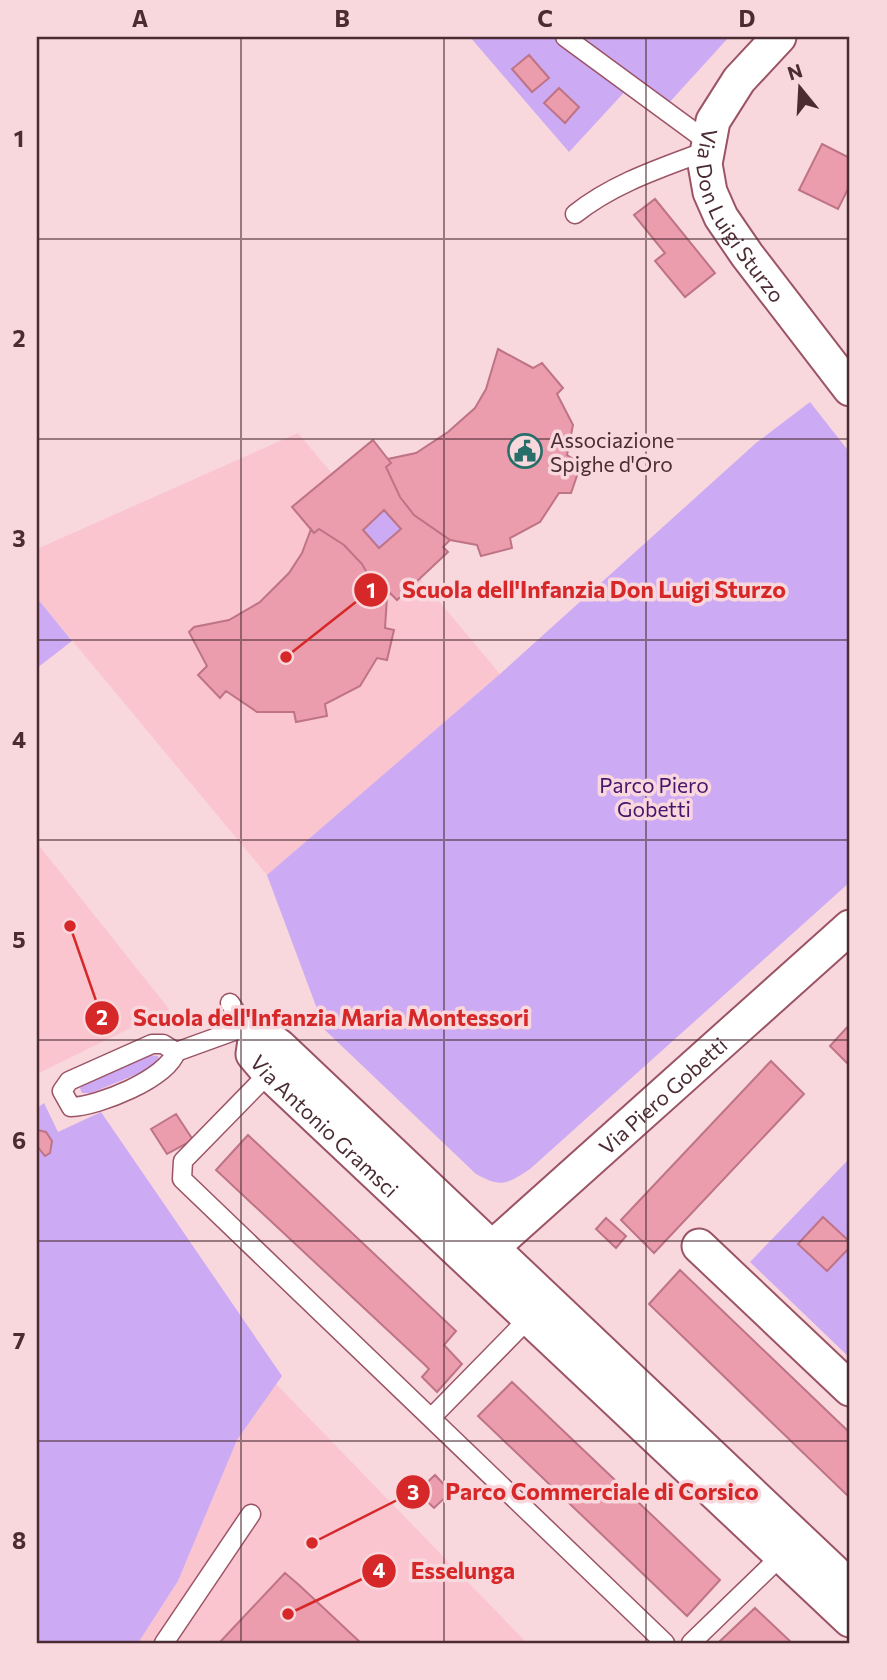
<svg xmlns="http://www.w3.org/2000/svg" width="887" height="1680" font-family="Commissioner,sans-serif">
<style>
.built{fill:#fbc5d0}
.green{fill:#ccaaf4}
.building{fill:#eb9dae;stroke:#be7485;stroke-width:2;fill-rule:evenodd}
.lines{fill:none;stroke-linecap:round;stroke-linejoin:round}
.lane-casing{stroke:#9b5465;stroke-width:21}
.street-casing{stroke:#9b5465;stroke-width:37}
.lane{stroke:#fff;stroke-width:18}
.street{stroke:#fff;stroke-width:33}
.grid{fill:none;stroke:#4b2c33;stroke-width:2;stroke-opacity:0.55}
.labels{text-anchor:middle;dominant-baseline:central;stroke-width:7;stroke-linejoin:round;paint-order:stroke}
.street-label{font-size:21px;fill:#4b2c33;stroke:#f8d7dd}
.poi-label{font-size:21px;fill:#4b2c33;stroke:#f8d7dd;text-anchor:start}
.park-label{font-size:21px;fill:#46156d;stroke:#f8d7dd}
.leader{fill:none;stroke:#d62828;stroke-width:2.5}
.callout-dot{fill:#d62828;stroke:#f8d7dd;stroke-width:2.5}
.mark-label{font-size:21px;text-anchor:middle;font-weight:bold;fill:#fff}
.callout-label{font-size:23px;text-anchor:middle;font-weight:bold;fill:#d62828;stroke:#f8d7dd;stroke-width:7;stroke-linejoin:round;paint-order:stroke}
.neatline{fill:none;stroke:#4b2c33;stroke-width:2.5}
.grid-label{font-size:23px;text-anchor:middle;font-weight:bold;fill:#4b2c33}
</style>
<rect width="100%" height="100%" fill="#f8d7dd"/>
<!-- built -->
<path class="built" d="M298,433l202,241 -233,201 -230,-277v-49z
M37,843l132,166 -132,65z
M276,1384l251,259h-389l40,-62 59,-141z"/>
<!-- green -->
<path class="green" d="M470,37h259l-62,68 -38,-18 -60,65z
M810,402l40,51v429l-320,287c-23,15 -29,19 -54,5l-151,-144 -58,-155 233,-201 256,-231z
M384,510l17,19 -22,19 -16,-18z
M37,598l35,43 -35,27z
M150,1055l8,1 1,4 -5,7 -63,26h-9l-2,-5 5,-6z
M44,1103l14,29 43,-20 181,264 -45,64 -59,141 -40,62h-101v-535z
M850,1158v200l-100,-96z"/>
<!-- building -->
<path class="building" d="M529,55l20,23 -17,14 -20,-23z
M559,88l20,19 -14,16 -21,-20z
M822,144l28,14v27l-12,24 -39,-19z
M655,199l60,74 -30,24 -30,-36 10,-8 -31,-38z
M498,349l35,19 9,-5 21,25 -6,6 16,31 -6,30 14,9 -10,29h-12l-19,29 -30,16 2,10 -31,8 -4,-11 -27,-5 -36,-25 -14,-18 -14,-30 5,-4 -3,-4 28,-6 32,-21 27,-24 11,-19z
M373,440l18,23 -5,4 14,30 14,18 36,25 -7,7 5,5 -51,48 -7,-7 -7,8 -21,-37 -18,-19 -25,-16 -5,4 -22,-26zM384,510l17,19 -22,19 -16,-18z
M311,529l3,4 5,-4 25,16 18,19 21,37 4,-4 -2,31 9,2 -7,30 -10,-2 -17,28 -35,18 2,12 -31,6 -2,-10h-37l-31,-21 -6,7 -22,-23 9,-9 -18,-34 5,-5 35,-7 31,-18 29,-29 13,-20z
M850,1024v42l-20,-20z
M771,1061l33,33 -150,159 -33,-33z
M176,1114l17,26 -26,14 -16,-25z
M37,1130l9,2 6,9 -2,12 -5,3 -8,-10z
M248,1135l208,196 -12,14 18,19 -25,28 -15,-15 7,-8 -5,-5 -208,-194z
M823,1217l27,25v5l-23,24 -29,-27z
M606,1218l20,18 -10,12 -20,-19z
M680,1270l170,163v65l-201,-194z
M512,1382l208,198 -33,36 -209,-200z
M435,1475l16,17 -17,16 -17,-16z
M285,1573l14,12 62,58h-142z
M755,1608l37,35h-74z"/>
<g class="lines">
<!-- lane casing -->
<g class="lane-casing">
<path id="lane" d="M565,37l143,105
M575,214c39,-31 86,-46 131,-63
M230,1003l21,31
M176,1052l-13,-8h-11l-83,37 -7,10 9,16c28,-1 95,-28 105,-55l69,-25
M269,1073l-86,88 -1,18 483,464
M431,1418l98,-100
M164,1643l87,-129
M691,1643l90,-87"/>
</g>
<!-- street casing -->
<g class="street-casing">
<g id="street">
<path id="s1" d="M779,37l-40,43 -26,41 -8,43 5,28 11,25 26,38 103,134"/>
<path d="M699,1246l151,143"/>
<path id="s2" d="M476,1262l374,-335"/>
<path id="s3" d="M850,1587l-571,-541 -11,-8 -13,2 -2,14 16,19 581,547"/>
</g>
</g>
<!-- lane -->
<use href="#lane" class="lane"/>
<!-- street -->
<use href="#street" class="street"/>
</g>
<!-- grid -->
<path class="grid" d="M241,37v1606M444,37v1606M646,37v1606M37,239h813M37,439h813M37,640h813M37,840h813M37,1040h813M37,1241h813M37,1441h813"/>
<!-- icons -->
<defs>
<g id="civic-ring" transform="scale(1.75)"><circle r="9.5" fill="#f8d7dd" stroke="#276f68" stroke-width="1.5"/><path d="M-.6-6.5H3V-4.5H.6V-3L4-1V1h2V6H-6V1h2V-1L-.6-3ZM-1.2 2.5V6h2.4V2.5Z" fill="#276f68"/></g>
</defs>
<g fill-rule="evenodd">
<use href="#civic-ring" x="525" y="451"/>
</g>
<g class="labels">
<!-- street labels -->
<g class="street-label">
<text stroke="none"><textPath href="#s1" startOffset="212">Via Don Luigi Sturzo</textPath></text>
<text stroke="none"><textPath href="#s2" startOffset="250">Via Piero Gobetti</textPath></text>
<text stroke="none"><textPath href="#s3" startOffset="929">Via Antonio Gramsci</textPath></text>
</g>
<!-- poi labels -->
<g class="poi-label">
<text x="550" y="439">Associazione<tspan x="550" dy="24">Spighe d'Oro</tspan></text>
</g>
<!-- park labels -->
<g class="park-label">
<text x="654" y="784">Parco Piero<tspan x="654" dy="24">Gobetti</tspan></text>
</g>
</g>
<!-- callouts -->
<path class="leader" d="M286 657L371 590M70 926L102 1018M312 1543L413 1492M288 1614L379 1571"/>
<g class="callout-dot">
<circle cx="286" cy="657" r="7"/>
<circle cx="70" cy="926" r="7"/>
<circle cx="312" cy="1543" r="7"/>
<circle cx="288" cy="1614" r="7"/>
<circle cx="371" cy="590" r="18"/>
<circle cx="102" cy="1018" r="18"/>
<circle cx="413" cy="1492" r="18"/>
<circle cx="379" cy="1571" r="18"/>
</g>
<g class="mark-label">
<text x="371" y="598">1</text>
<text x="102" y="1025">2</text>
<text x="413" y="1500">3</text>
<text x="379" y="1578">4</text>
</g>
<g class="callout-label">
<text x="594" y="598">Scuola dell'Infanzia Don Luigi Sturzo</text>
<text x="331" y="1026">Scuola dell'Infanzia Maria Montessori</text>
<text x="602" y="1500">Parco Commerciale di Corsico</text>
<text x="463" y="1579">Esselunga</text>
</g>
<!-- border -->
<rect width="887" height="1680" fill="none" stroke="#f8d7dd" stroke-width="77"/>
<!-- north arrow -->
<g transform="translate(800 88) rotate(342)" stroke="#f8d7dd" stroke-width="5" paint-order="stroke">
<path d="M0-5L12 26L0 18L-12 26Z" fill="#4b2c33"/>
<text y="-10" font-size="19" font-weight="bold" text-anchor="middle" fill="#4b2c33">N</text>
</g>
<rect x="38" y="38" width="810" height="1604" class="neatline"/>
<g class="grid-label">
<text x="140" y="27">A</text>
<text x="342" y="27">B</text>
<text x="545" y="27">C</text>
<text x="747" y="27">D</text>
<text x="19" y="147">1</text>
<text x="19" y="347">2</text>
<text x="19" y="547">3</text>
<text x="19" y="748">4</text>
<text x="19" y="948">5</text>
<text x="19" y="1149">6</text>
<text x="19" y="1349">7</text>
<text x="19" y="1549">8</text>
</g>
</svg>
